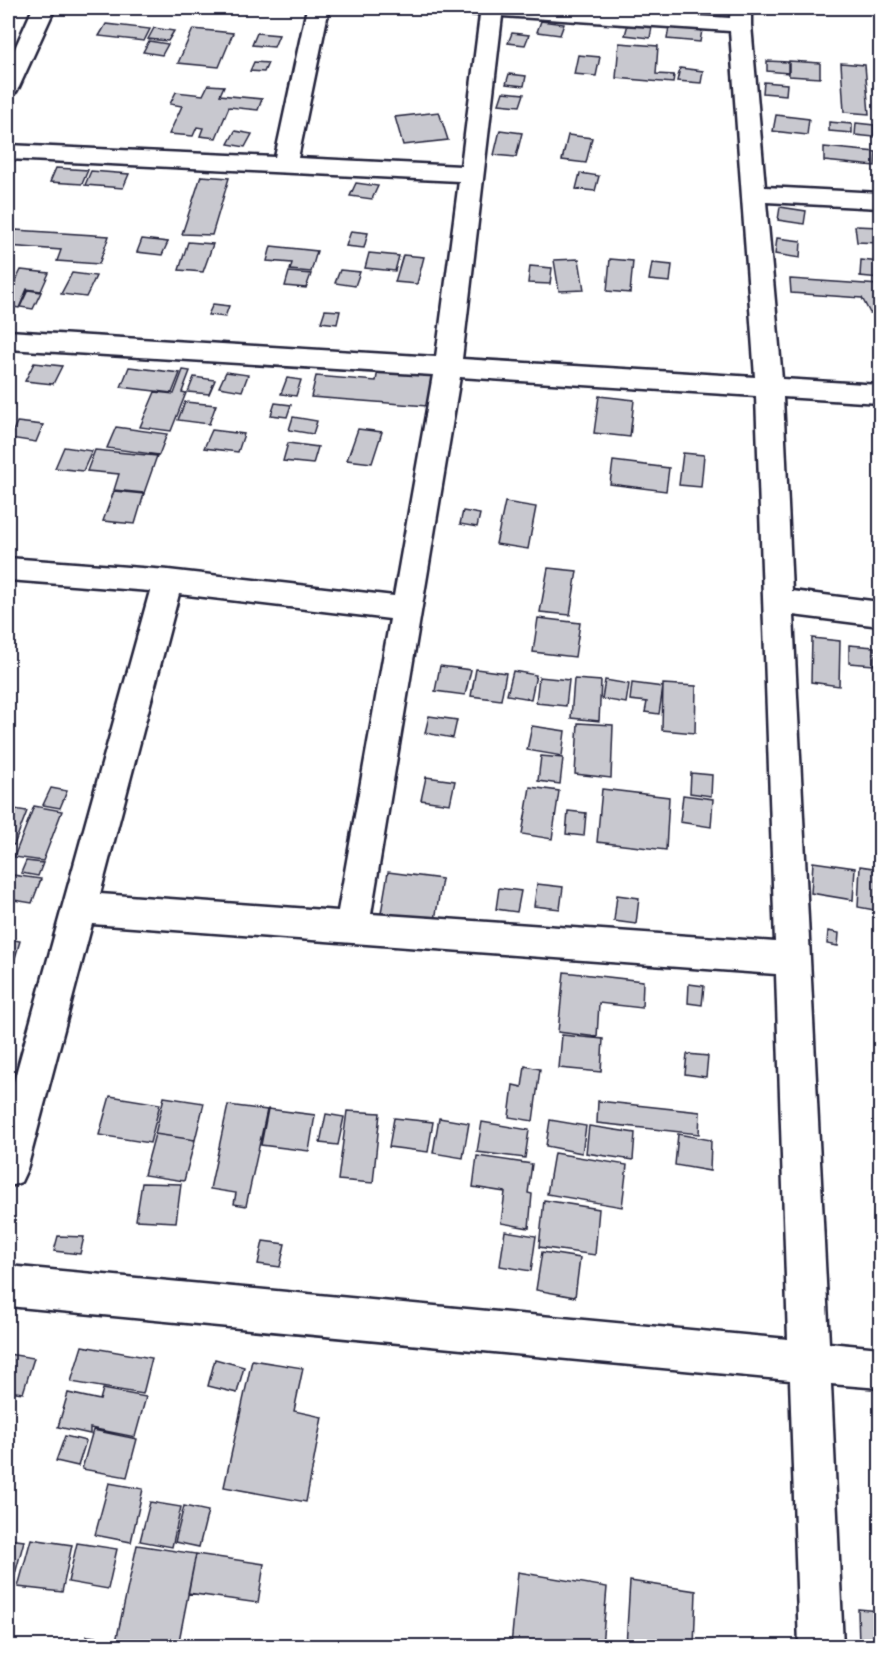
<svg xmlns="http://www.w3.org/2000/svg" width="888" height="1654" font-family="'Gochi Hand',sans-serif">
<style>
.building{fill:#c8c8cf;stroke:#22223b;stroke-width:1.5}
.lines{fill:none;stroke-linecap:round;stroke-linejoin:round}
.minor-casing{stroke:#22223b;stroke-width:5}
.minor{fill:#fff;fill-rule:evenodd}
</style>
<rect width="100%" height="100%" fill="#fff"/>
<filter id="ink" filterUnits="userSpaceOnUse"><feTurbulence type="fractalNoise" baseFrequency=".0167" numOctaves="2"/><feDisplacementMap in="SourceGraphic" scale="12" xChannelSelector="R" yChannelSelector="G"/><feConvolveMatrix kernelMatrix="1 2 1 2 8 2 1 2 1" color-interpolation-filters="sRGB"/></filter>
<g filter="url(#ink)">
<!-- building -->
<path class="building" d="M541,21l23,3 -4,11 -23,-3z
M106,24l44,5 -6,12 -45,-5z
M628,24l24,3 -2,11 -25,-3z
M669,27l33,3 -2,12 -33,-3z
M154,28l20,3 -6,10 -20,-2z
M193,29l40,4 -14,34 -41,-4z
M257,33l22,2 -5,12 -22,-2z
M512,33l17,2 -4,10 -17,-2z
M149,41l19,3 -6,11 -19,-3z
M619,43l39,3 -2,28 18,1 -1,8 -57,-5z
M578,55l22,2 -4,19 -22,-2z
M767,61l21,1v11l-21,-2z
M789,61l31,2v15l-31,-2z
M254,62l14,1 -4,9 -14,-1z
M841,63l24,2 4,49 -25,-2z
M680,68l23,3 -2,12 -24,-2z
M509,74l17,2 -2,10 -18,-2z
M764,82l23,2 -1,11 -23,-2z
M208,85l16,1 -4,9 42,4 -4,11 -29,-3 -13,31 -16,-2 3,-8 -6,-1 -4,9 -24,-2 13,-28 -12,-2 6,-12 27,3z
M503,92l21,2 -4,12 -21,-2z
M439,112l9,28 -45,5 -8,-28z
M776,115l33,4 -2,16 -34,-4z
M829,122l23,2v9l-23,-2z
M856,123l18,2v12l-19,-2z
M500,130l22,3 -6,24 -22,-2z
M235,131l17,3 -7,13 -17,-3z
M568,135l24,3 -6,25 -24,-3z
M824,147l52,5 -1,14 -51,-5z
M56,168l32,2 -6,14 -32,-2z
M91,171l38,3 -6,14 -38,-3z
M580,173l19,3 -4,15 -19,-2z
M201,176l28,2 -17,57 -30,-1z
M356,183l22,3 -6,13 -22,-3z
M780,207l26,4 -2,13 -26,-4z
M855,226l25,1v16l-23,-1z
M15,230l94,6 -10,28 -42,-3 4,-11 -53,-4z
M351,231l17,2 -4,15 -18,-2z
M777,238l24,3 -1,17 -25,-4z
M142,239l26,3 -6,13 -25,-3z
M188,242l25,2 -10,28 -24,-2z
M271,246l46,5 -6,21 -21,-2 2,-7 -25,-2z
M369,253l30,3 -4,15 -30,-3z
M403,255l21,2 -7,27 -22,-2z
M579,259l5,31 -25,1 -5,-31z
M610,259l23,2 -3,32 -23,-2z
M861,260l19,2v16l-20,-2z
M652,263l20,2 -2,17 -21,-2z
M530,266l22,2 -2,16 -22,-1z
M21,270l28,3 -8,18 -14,-2 -8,19 -11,-2v-21l5,1z
M340,270l20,2 -5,14 -20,-3z
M289,272l22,2 -5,14 -21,-2z
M72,273l24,3 -10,21 -25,-3z
M790,279l90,6v28h-10l-8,-15 -71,-5z
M28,290l13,2 -8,17 -13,-2z
M213,304l16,2 -4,11 -17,-2z
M325,310l15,1 -3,13 -16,-2z
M34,363l28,3 -9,18 -28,-3z
M129,367l51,6 -8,20 -51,-6z
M183,370l7,1 -8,21 4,1 -15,38 -31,-4 15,-35 19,2z
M378,370l54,4 -5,32 -116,-9 5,-21 60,5z
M226,372l22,3 -6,16 -23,-4z
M194,377l21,3 -6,14 -21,-2z
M287,378l14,2 -5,16 -15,-2z
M599,396l35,4 -4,37 -36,-4z
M185,402l31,3 -7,19 -31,-4z
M275,403l16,2 -4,12 -16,-2z
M293,417l24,4 -4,13 -24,-4z
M17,422l26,3 -7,17 -26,-4z
M116,427l51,7 -8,21 -52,-7z
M358,429l24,3 -10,31 -25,-3z
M212,430l32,4 -6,18 -34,-4z
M288,443l30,4 -5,17 -30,-3z
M64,447l28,4 -9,20 -28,-3z
M95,450l62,6 -13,37 -30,-3 5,-16 -32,-3z
M683,453l21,2 -3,32 -22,-2z
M613,461l56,7 -3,23 -56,-7z
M114,491l30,3 -9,30 -32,-3z
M505,502l31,5 -8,42 -32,-5z
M463,511l17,3 -3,13 -17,-3z
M548,568l29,3 -7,44 -30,-3z
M538,618l42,5 -5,34 -42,-5z
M812,638l28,3 -1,45 -28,-4z
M849,645l25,2v18l-25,-2z
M440,666l31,4 -6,25 -30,-4z
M476,669l30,4 -5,27 -30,-4z
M513,671l23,4 -5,24 -24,-4z
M539,677l30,3 -3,26 -30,-3z
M574,679l27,2 -2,40 -28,-3z
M605,680l24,4 -3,19 -24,-4z
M632,683l31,4 -4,27 -14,-2 2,-10 -17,-2z
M663,684l33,2 -1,47 -33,-3z
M429,716l28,4 -4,18 -28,-5z
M578,723l35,2 -2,53 -36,-4z
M532,726l33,5 -3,25 -35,-6z
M541,756l22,2 -3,26 -22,-3z
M691,773l21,2 -1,21 -21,-3z
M426,777l29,4 -5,23 -29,-4z
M530,787l29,4 -7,48 -30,-5z
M51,788l16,3 -7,17 -17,-3z
M602,789l67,8 -3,53 -69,-8z
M683,795l30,4 -2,28 -31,-5z
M34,806l28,5 -19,50 -29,-4z
M8,808l19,3 -13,34 -6,-1z
M568,811l18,2 -2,23 -18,-2z
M26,861l17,2 -5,13 -17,-3z
M813,862l42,6 -2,32 -42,-7z
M860,866l20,3v42l-22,-4z
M388,872l54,7 -7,41 -54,-7z
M13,875l28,4 -9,24 -24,-4v-10z
M537,884l26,3 -3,22 -26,-3z
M499,888l22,3 -4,21 -21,-3z
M617,895l22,3 -3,26 -22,-3z
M828,931l11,2 -1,13 -11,-2z
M8,939l12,2 -12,41z
M564,972l79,9 -1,27 -43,-5 -2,34 -39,-5z
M689,984l15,2 -2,19 -14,-2z
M562,1035l41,4 -2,33 -42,-4z
M687,1054l21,2 -2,21 -21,-3z
M525,1066l15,3 -7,52 -24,-4 4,-32 9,2z
M110,1096l50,8 -10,39 -51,-8z
M164,1097l40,6 -9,37 -40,-6z
M598,1101l102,11 -1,22 -102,-11z
M228,1105l39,5 -21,96 -12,-2 2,-11 -26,-4z
M268,1109l47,6 -6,36 -48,-6z
M347,1111l33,2 -7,70 -35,-3z
M326,1114l18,3 -6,28 -18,-2z
M394,1118l39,4 -5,30 -39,-5z
M439,1118l30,5 -6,35 -30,-5z
M550,1120l36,6 -4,27 -36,-7z
M482,1122l47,8 -4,28 -48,-6z
M589,1126l46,7 -2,27 -47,-7z
M155,1134l40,6 -11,41 -40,-6z
M678,1134l33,6 -1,31 -35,-6z
M554,1153l73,12 -5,42 -75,-13z
M477,1156l55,8 -4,29 4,1 -3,34 -28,-5 4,-31 -32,-5z
M142,1183l39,1 -5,38 -40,-2z
M544,1200l55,9 -4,46 -56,-8z
M505,1231l31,5 -5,35 -31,-5z
M58,1236l26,1 -4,17 -26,-3z
M263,1241l22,3 -5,23 -22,-3z
M542,1252l38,6 -5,39 -39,-7z
M82,1346l70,12 -9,36 -72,-12z
M8,1354l26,4 -11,35 -15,-2z
M215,1359l29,8 -7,26 -29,-7z
M252,1360l51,8 -9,43 28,6 -16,85 -82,-15z
M103,1389l43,8 -11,40 -45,-9v6l-32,-7 10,-34 32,7z
M93,1430l44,9 -10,38 -45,-8z
M65,1436l21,5 -8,25 -22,-5z
M109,1483l34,6 -12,53 -36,-7z
M150,1502l31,5 -9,40 -32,-6z
M184,1506l24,5 -9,36 -24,-5z
M8,1539l16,2 -13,48 -3,-1z
M31,1539l41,6 -10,47 -44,-5z
M77,1543l40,6 -9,40 -40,-7z
M137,1545l59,9 -18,92h-63z
M196,1554l68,10 -6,39 -70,-10z
M518,1572l89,15 -5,59h-91z
M630,1581l66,10 -2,55h-68z
M858,1609l22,2v35h-21z
M87,1636l25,3 -2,7h-25z"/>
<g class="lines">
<!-- minor casing -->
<g class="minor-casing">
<path id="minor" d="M33,8h22l-36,79 -3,5 -8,2v-30z
M307,8h22l-31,150 163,8 19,-151 -17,-2 -2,-5h104l165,10 1,-10h20v17l14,162 115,6v15l-114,-6 16,177 98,6v18l-97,-6 9,194 88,11v24l-87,-11 36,728 51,5v40l-49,-4 12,262h-44l-9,-266 -782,-74v-40l780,73 -12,-365 -684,-50 -65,245 -6,13 -13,5v-84l142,-512 -142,-11v-22l160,12 226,26 39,-221 -425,-26v-18l428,26 23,-176 -451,-22v-14l267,12zM502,16l228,15 25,346 -293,-18zM460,377l296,19 19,546 -404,-28zM179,594l211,25 -52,292 -238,-17z"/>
</g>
<!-- minor -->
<use href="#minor" class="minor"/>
</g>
</g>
<!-- margin -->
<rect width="888" height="1654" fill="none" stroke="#fff" stroke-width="30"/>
<rect x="15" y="15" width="858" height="1624" fill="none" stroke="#22223b" stroke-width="2" filter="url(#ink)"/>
</svg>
